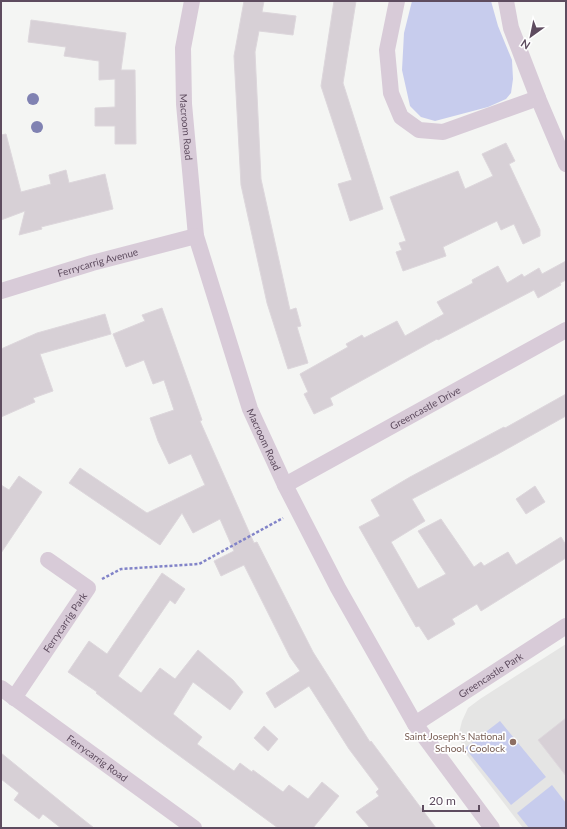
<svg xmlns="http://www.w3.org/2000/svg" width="567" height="829" font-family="Lato,sans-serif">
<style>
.education{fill:#e5e5e4}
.green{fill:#c7cced}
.building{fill:#d7d0d6;stroke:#ddd7dc}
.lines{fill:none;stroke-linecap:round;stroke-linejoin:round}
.path{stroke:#8183c8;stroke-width:2.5;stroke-dasharray:3 2;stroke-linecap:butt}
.minor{stroke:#d8cbd8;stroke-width:16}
.tree{fill:#8082b2}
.education-dot{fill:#8d6e63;stroke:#fff;stroke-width:1.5}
.labels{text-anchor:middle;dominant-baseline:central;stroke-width:3.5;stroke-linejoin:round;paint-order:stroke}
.street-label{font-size:10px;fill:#5e4c5f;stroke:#fff}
.education-label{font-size:10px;fill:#785e54;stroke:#fff;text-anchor:end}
</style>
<rect width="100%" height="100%" fill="#f4f5f3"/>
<!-- education -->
<path class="education" d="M566,644v184h-43l-60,-78 -4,-17 3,-12 6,-13 12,-9z"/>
<!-- green -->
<path class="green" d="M412,1h79l7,25 14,34 1,19 -2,14 -5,6 -18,8 -53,14 -14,-4 -11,-11 -8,-36 2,-37z
M500,721l46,56 -35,28 -46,-57z
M552,785l14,18v25h-37l-12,-15z"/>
<!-- building -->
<path class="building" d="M244,1h20l-2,11 34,4 -3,19 -34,-4 -4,21 6,127 29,131 6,-2 5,18 -4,1 11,36 -20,6 -21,-66 -26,-118 -7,-129z
M334,1h22l-13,82 40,126 -33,12 -12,-37 14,-4 -31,-94z
M31,20l95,13 -5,37h14l1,74h-21v-18h-20v-18l20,-1v-28l-16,1v-19l-35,-5 2,-9 -38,-5z
M6,134l15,58 30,-8 -2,-9 17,-5 3,13 36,-9 8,35 -72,18 1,2 -23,6 6,-24 -24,9v-85z
M506,143l9,18 -6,3 31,66v6l-17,8 -9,-20 -13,6 -4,-9 -54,26 3,9 -43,15 -7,-19 6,-2 -3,-7 7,-2 -16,-44 68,-26 7,18 28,-13 -11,-22z
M566,261v19l-6,3 1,2 -23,13 -4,-8 -96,50 -1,-1 -107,59 3,7 -19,9 -10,-20 4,-2 -8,-18 48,-27 -2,-3 16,-9 2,3 33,-17 8,15 39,-22 -7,-12 36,-19 -1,-3 26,-14 9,17 15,-9 2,3 15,-9 3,6z
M162,308l40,112 -2,1 54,122 3,-1 56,110 57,90 1,-1 65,87h-66l-14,-16 23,-16 -3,-4 3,-3 -30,-40 -40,-63 -34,22 -9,-15 34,-22 -10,-14 -46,-92 -23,11 -7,-15 20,-10 -14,-32 -27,14 -11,-20 -22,32 -91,-62 11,-15 67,45 58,-28 -14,-31 -22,10 -11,-23 -8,-23 24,-8 -10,-30 -11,4 -9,-24 -18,7 -13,-33 32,-13 -3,-6z
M105,314l6,20 -71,20 13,37 -20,7 2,4 -34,15v-68l36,-16z
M566,394v22l-68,38 -86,45 13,22 -34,21 27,47 28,-15 -28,-43 23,-12 33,48 7,-5 3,4 24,-14 8,13 45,-28 5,8v13l-85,53 -4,-7 -25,15 3,5 -27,16 -9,-14 -3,1 -57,-100 21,-11 -9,-16 39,-23 94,-50 1,1z
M19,476l23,16 -41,61v-68l8,5z
M535,486l10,16 -19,12 -10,-15z
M162,573l23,16 -10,15 -5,-4 -52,76 23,17 19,-25 15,11 23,-29 35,30 10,12 -13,18 -37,-28 -20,32 29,23 -5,7 37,27 6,-8 12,9 1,-2 30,22 6,-7 19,14 14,-17 17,14 -26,32h-35l-123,-90 -59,-45 1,-1 -29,-20 21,-31 18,13z
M566,718v58l-28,-36z
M264,726l14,13 -10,12 -14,-13z
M1,753l69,56 24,19h-33l-18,-14 -4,5 -25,-19 5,-7 -18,-14z"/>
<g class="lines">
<!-- path -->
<path class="path" d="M102,579l19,-10 78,-5 84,-46"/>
<!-- minor -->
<g class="minor">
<path id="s1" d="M192,1l-9,47 1,56 12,132 54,173 35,76 53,103 77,136 77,104"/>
<path d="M397,1l-10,49 4,43 10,24 18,13 24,2 95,-34"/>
<path d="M506,1l5,27 27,70 28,66"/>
<path id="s2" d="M1,291l91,-28 104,-27"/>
<path id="s3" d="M285,485l281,-155"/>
<path id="s4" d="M1,688l193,140"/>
<path id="s5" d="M14,698l74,-110 -40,-28"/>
<path id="s6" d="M415,724l151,-98"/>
</g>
</g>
<!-- trees -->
<g class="tree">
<circle cx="33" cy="99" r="6"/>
<circle cx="37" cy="127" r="6"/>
</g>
<!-- markers -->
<circle class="education-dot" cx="513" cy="742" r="4"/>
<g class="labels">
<!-- street labels -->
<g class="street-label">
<text stroke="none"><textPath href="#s1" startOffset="127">Macroom Road</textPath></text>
<text stroke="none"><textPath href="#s2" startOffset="101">Ferrycarrig Avenue</textPath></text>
<text stroke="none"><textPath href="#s3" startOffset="160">Greencastle Drive</textPath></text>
<text stroke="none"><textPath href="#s1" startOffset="451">Macroom Road</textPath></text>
<text stroke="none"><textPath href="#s5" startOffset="91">Ferrycarrig Park</textPath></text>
<text stroke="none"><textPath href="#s6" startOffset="90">Greencastle Park</textPath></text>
<text stroke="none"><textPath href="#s4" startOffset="119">Ferrycarrig Road</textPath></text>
</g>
<!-- education labels -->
<g class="education-label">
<text x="505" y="736">Saint Joseph's National<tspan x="505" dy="12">School, Coolock</tspan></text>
</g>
</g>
<!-- border -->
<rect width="567" height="829" fill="none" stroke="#5e4c5f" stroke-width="4"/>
<!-- north arrow -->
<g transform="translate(531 36) rotate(213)" stroke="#ffffff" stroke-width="3" paint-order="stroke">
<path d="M0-3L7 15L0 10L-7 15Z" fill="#5e4c5f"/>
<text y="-6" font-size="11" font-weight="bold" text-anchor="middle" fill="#5e4c5f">N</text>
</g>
<!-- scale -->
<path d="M423 805v6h56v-6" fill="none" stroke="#5e4c5f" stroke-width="2"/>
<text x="429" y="805" font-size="12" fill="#5e4c5f" stroke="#ffffff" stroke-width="3" paint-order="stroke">20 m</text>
</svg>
